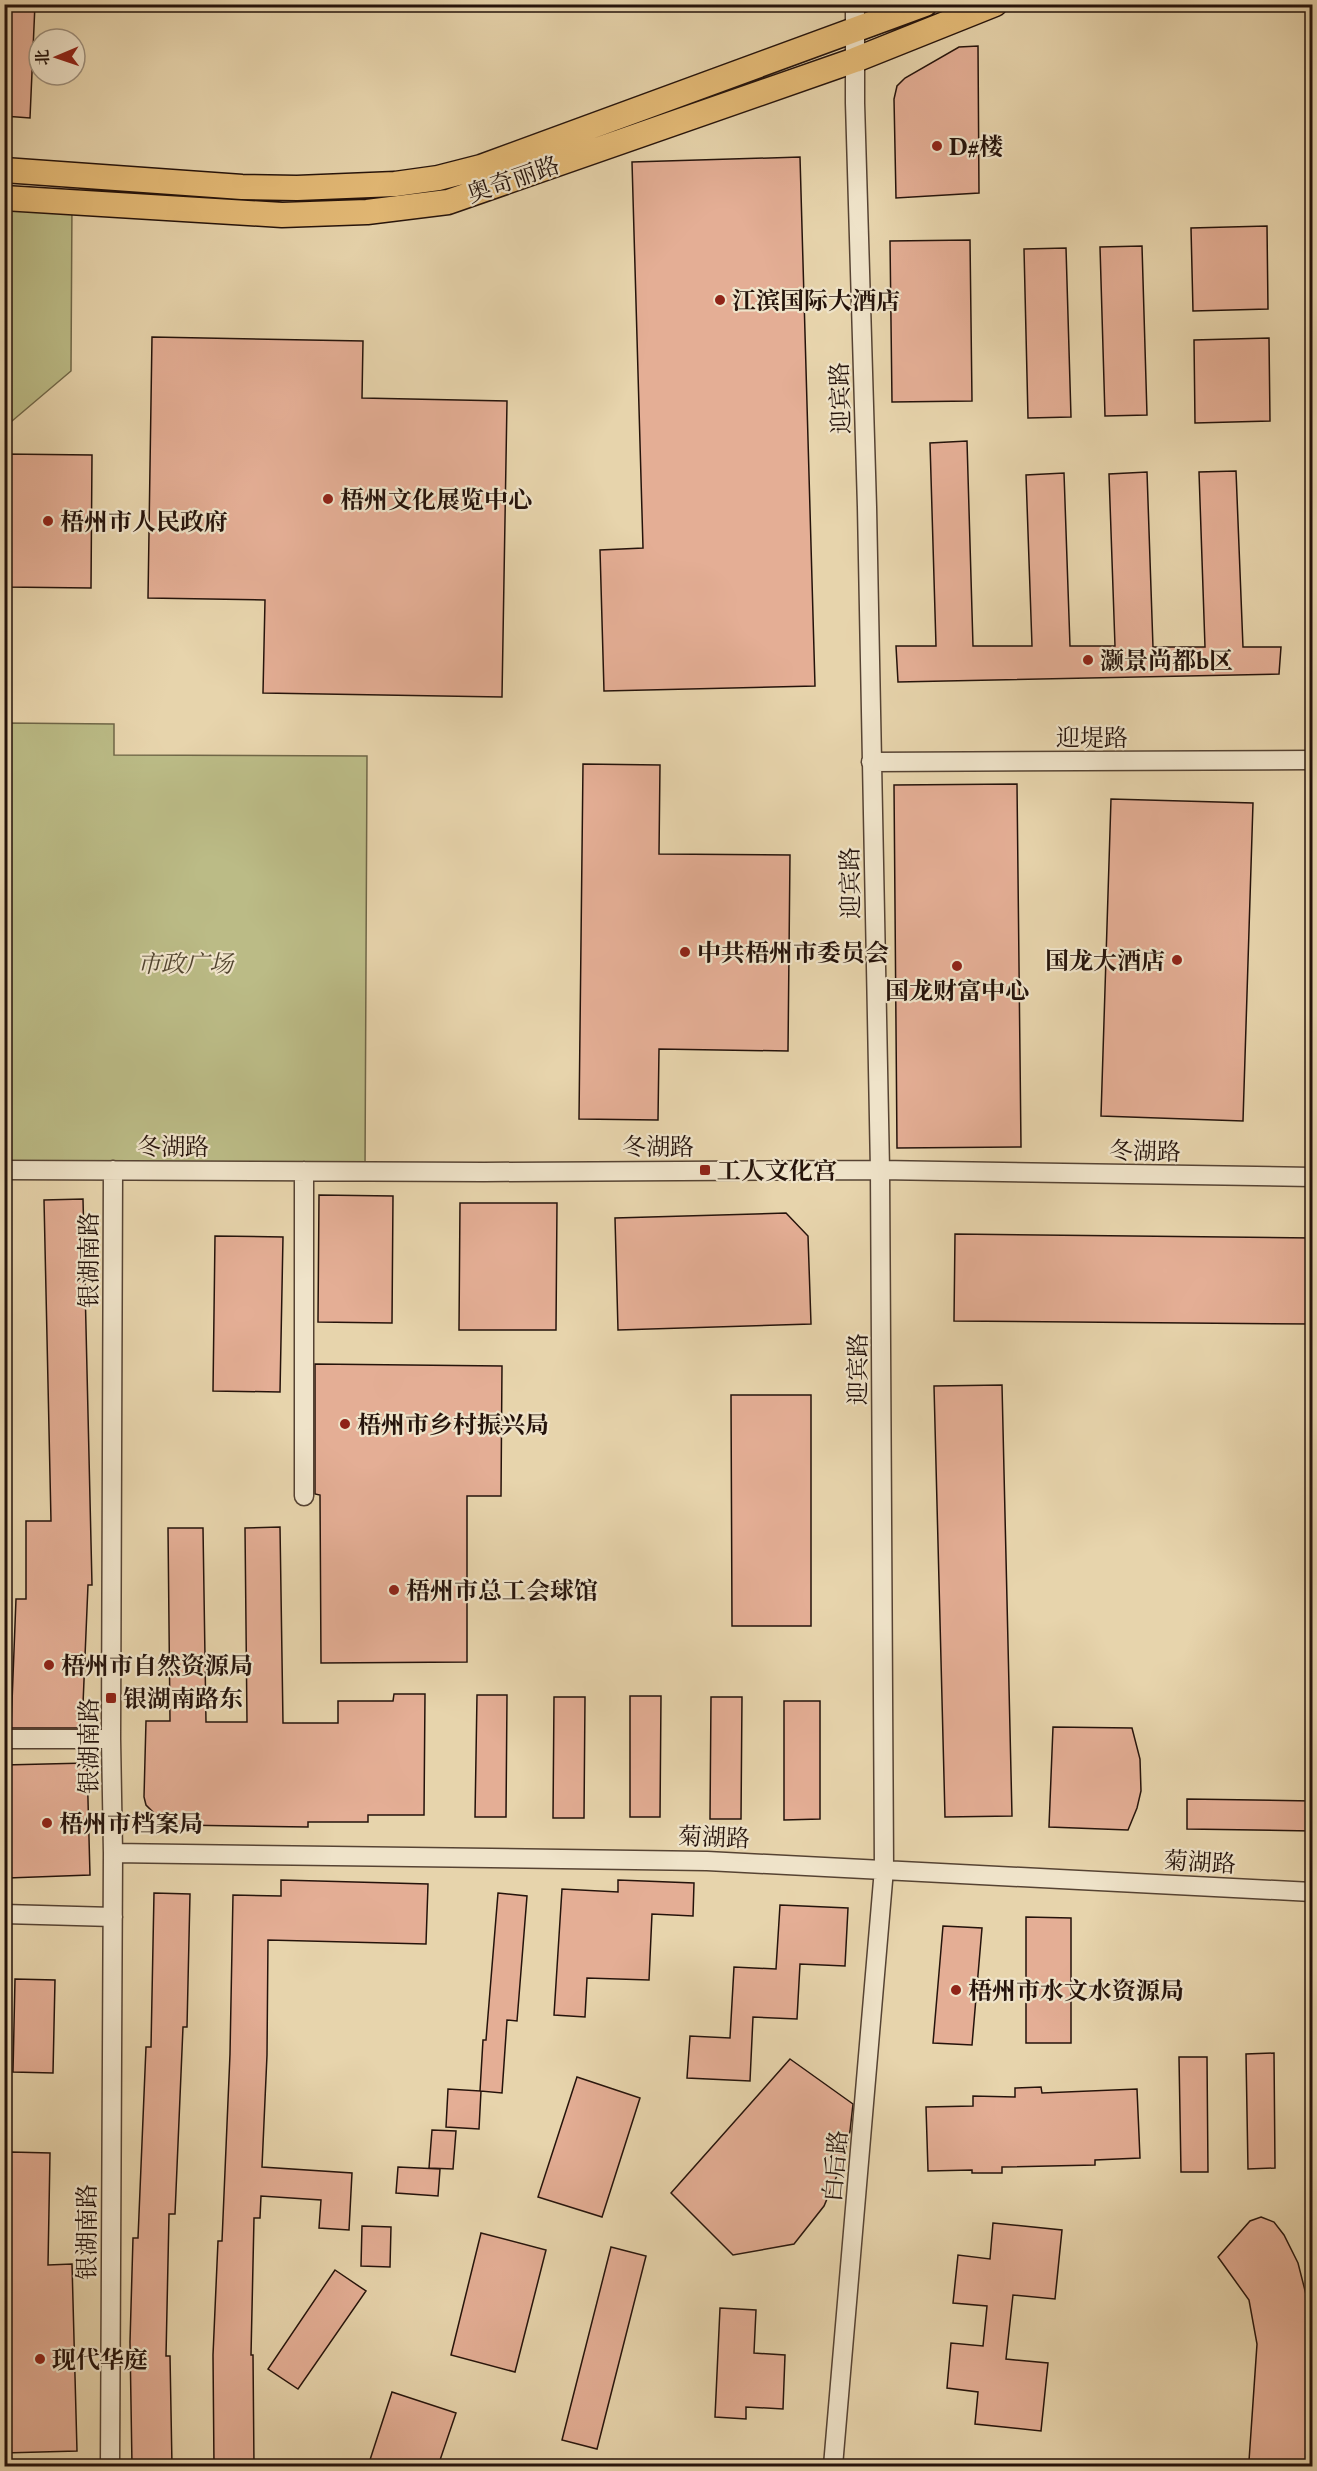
<svg xmlns="http://www.w3.org/2000/svg" width="1317" height="2471" font-family="'EB Garamond','Noto Serif SC',serif">
<style>
.green{fill:#bbbb86;stroke:#706748;stroke-width:1.5}
.building{fill:#e4ae95;stroke:#25130b;stroke-width:1.5}
.lines{fill:none;stroke-linecap:round;stroke-linejoin:round}
.minor-casing{stroke:#564333;stroke-width:21}
.major-casing{stroke:#25130b;stroke-width:27}
.minor{stroke:#efe3c9;stroke-width:18}
.major{stroke:#e4ba76;stroke-width:24}
.poi-dot{fill:#8f2418;stroke:#efe3c9;stroke-width:2}
.labels{text-anchor:middle;dominant-baseline:central;stroke-width:4.5;stroke-linejoin:round;paint-order:stroke}
.poi-label{font-size:24px;font-weight:bold;fill:#25130b;stroke:#efe3c9;text-anchor:start}
.street-label{font-size:24px;fill:#25130b;stroke:#efe3c9}
.park-label{font-size:24px;font-style:italic;fill:#524530;stroke:#efe3c9}
</style>
<rect width="100%" height="100%" fill="#e7d4ac"/>
<filter id="stains"><feTurbulence type="fractalNoise" baseFrequency=".00333" numOctaves="4"/><feColorMatrix values="0 0 0 0 .2 0 0 0 0 .09 0 0 0 0 .02 0 0 0 .5 -.17"/></filter>
<radialGradient id="worn" r=".72"><stop offset=".6" stop-color="#630" stop-opacity="0"/><stop offset="1" stop-color="#630" stop-opacity=".3"/></radialGradient>
<!-- green -->
<path class="green" d="M4,198l68,4 -1,169 -66,56z
M5,723l109,1v31l253,1 -2,415 -360,-1z"/>
<!-- building -->
<path class="building" d="M4,4h31l-5,114 -26,-2z
M978,46l1,147 -83,5 -2,-99 3,-13 8,-8 54,-31z
M800,157l15,529 -211,5 -4,-141 43,-2 -11,-386z
M1267,226l1,83 -75,2 -2,-83z
M970,240l2,161 -80,1 -2,-161z
M1142,246l5,169 -42,1 -5,-169z
M1066,248l5,169 -43,1 -4,-169z
M152,337l211,4 -1,57 145,3 -5,296 -239,-4 2,-93 -117,-2z
M1269,338l1,83 -75,2 -1,-83z
M967,441l6,205h59l-6,-171 38,-2 6,173h45l-6,-172 38,-2 6,175h52l-6,-175 37,-1 7,176h38l-2,27 -381,8 -2,-36h40l-6,-203z
M4,454l88,1 -1,133 -87,-1z
M583,764l77,1 -1,89 131,1 -2,196 -129,-2 -1,71 -79,-1z
M1017,784l4,363 -124,1 -3,-363z
M1111,799l142,4 -10,318 -142,-5z
M319,1195l74,1 -1,127 -74,-1z
M83,1199l9,386h-4l-6,143h-71l5,-129h10v-78h25l-7,-321z
M460,1203h97l-1,127h-97z
M786,1213l22,23 3,88 -193,6 -3,-112z
M955,1234l357,4v86l-358,-3z
M215,1236l68,1 -3,155 -67,-1z
M315,1364l187,2 -1,130h-34v166l-146,1 -1,-168 -5,-1z
M1002,1385l10,431 -67,1 -11,-431z
M731,1395h80v231h-79z
M280,1527l3,196h55v-22h55l1,-7h31l-1,121h-56v7h-60v5l-129,-2 -10,-1 -9,-5 -14,-14 -2,-8 2,-76h24l-2,-193h35l3,194h41l-2,-194z
M477,1695h30l-1,122h-31z
M630,1696h31l-1,121h-30z
M554,1697h31l-1,121h-31z
M711,1697h31l-1,122h-31z
M784,1701h36v118l-36,1z
M1053,1727l79,1 8,31 1,32 -4,17 -9,22 -79,-3z
M87,1763l3,112 -82,3 -4,-113z
M1187,1799l125,2v30l-125,-2z
M281,1880l147,4 -2,60 -158,-4 -1,115 -5,112 90,6 -3,57 -30,-2 2,-28 -60,-4 -1,22h-6l-3,137h2l1,111h-40l-1,-111 5,-114h4l8,-187 3,-159 48,1z
M618,1880l76,3 -1,33 -41,-2 -3,66 -62,-2 -2,39 -31,-2 8,-126 56,3z
M154,1893l36,1 -3,133h-4l-8,187h-6l-3,142h4l2,110h-40l-2,-124 3,-104h5l8,-191h5z
M498,1893l29,3 -10,125 -10,-1 -5,73 -21,-2 -2,38 -33,-2 2,-38 32,2 3,-51h3z
M780,1905l68,3 -3,58 -45,-2 -3,55 -44,-2 -3,64 -63,-3 3,-42 40,2 4,-71 42,2z
M1026,1917l45,1v125h-45z
M943,1926l39,2 -10,117 -39,-2z
M15,1979l40,1 -2,93 -40,-1z
M1274,2053l1,115 -27,1 -2,-115z
M1179,2057h28l1,115h-27z
M790,2059l63,45 -3,27 -9,35 -17,40 -30,38 -61,11 -62,-62z
M577,2077l63,21 -38,119 -64,-20z
M1041,2087l1,6 95,-4 3,69 -45,2v5l-93,2v6h-30v-3l-44,1 -2,-64 47,-1v-10l42,1v-9z
M432,2130l24,1 -3,38 -24,-1z
M11,2152l39,1 -2,112 24,-1 5,187 -73,2v-187h5z
M398,2167l42,2 -2,27 -42,-3z
M1261,2217l13,5 10,13 14,28 14,55v89l-2,59 -61,-5 8,-117 -8,-44 -31,-43 32,-36z
M993,2223l69,7 -7,69 -42,-4 -7,64 42,4 -7,68 -66,-7 3,-32 -31,-4 4,-45 32,3 4,-40 -34,-3 5,-48 32,4z
M362,2226l29,1 -1,40 -29,-1z
M481,2233l65,17 -31,122 -64,-17z
M611,2247l35,9 -49,193 -35,-9z
M335,2270l31,21 -68,98 -30,-20z
M720,2308l36,2 -2,43 31,2 -2,54 -37,-2v12l-31,-2z
M392,2392l64,21 -18,53h-70z"/>
<g class="lines">
<!-- minor casing -->
<g class="minor-casing">
<path id="minor" d="M871,762l441,-2
M4,1170l480,2 396,-2 432,7
M304,1171v325
M4,1739h107
M113,1853l594,8 605,31
M4,1914l109,3
M110,2466l3,-613 -2,-114 2,-569
M833,2466l51,-597 -4,-699 -13,-663 -12,-404v-99"/>
</g>
<!-- major casing -->
<g class="major-casing">
<path id="major" d="M4,170l238,17 55,1 98,-4 43,-6 43,-11 444,-163
M4,198l278,17 85,-3 81,-10 407,-142 140,-56"/>
</g>
<!-- minor -->
<use href="#minor" class="minor"/>
<!-- major -->
<use href="#major" class="major"/>
</g>
<!-- markers -->
<g class="poi-dot">
<circle cx="937" cy="146" r="6"/>
<circle cx="720" cy="300" r="6"/>
<circle cx="328" cy="499" r="6"/>
<circle cx="48" cy="521" r="6"/>
<circle cx="1088" cy="660" r="6"/>
<circle cx="685" cy="952" r="6"/>
<circle cx="1177" cy="960" r="6"/>
<circle cx="957" cy="966" r="6"/>
<rect x="699" y="1164" width="12" height="12" rx="3"/>
<circle cx="345" cy="1424" r="6"/>
<circle cx="394" cy="1590" r="6"/>
<circle cx="49" cy="1665" r="6"/>
<rect x="105" y="1692" width="12" height="12" rx="3"/>
<circle cx="47" cy="1823" r="6"/>
<circle cx="956" cy="1990" r="6"/>
<circle cx="40" cy="2359" r="6"/>
</g>
<g class="labels">
<!-- poi labels -->
<g class="poi-label">
<text x="949" y="146">D#楼</text>
<text x="732" y="300">江滨国际大酒店</text>
<text x="340" y="499">梧州文化展览中心</text>
<text x="60" y="521">梧州市人民政府</text>
<text x="1100" y="660">灏景尚都b区</text>
<text x="697" y="952">中共梧州市委员会</text>
<text x="1165" y="960" text-anchor="end">国龙大酒店</text>
<text x="957" y="990" text-anchor="middle">国龙财富中心</text>
<text x="717" y="1170">工人文化宫</text>
<text x="357" y="1424">梧州市乡村振兴局</text>
<text x="406" y="1590">梧州市总工会球馆</text>
<text x="61" y="1665">梧州市自然资源局</text>
<text x="123" y="1698">银湖南路东</text>
<text x="59" y="1823">梧州市档案局</text>
<text x="968" y="1990">梧州市水文水资源局</text>
<text x="52" y="2359">现代华庭</text>
</g>
<!-- street labels -->
<g class="street-label">
<text transform="translate(513 179) rotate(-19)">奥奇丽路</text>
<text transform="translate(840 398) rotate(-92)">迎宾路</text>
<text x="1092" y="737">迎堤路</text>
<text transform="translate(850 883) rotate(-91)">迎宾路</text>
<text x="173" y="1146">冬湖路</text>
<text x="658" y="1146">冬湖路</text>
<text transform="translate(1145 1151) rotate(1)">冬湖路</text>
<text transform="translate(88 1260) rotate(-90)">银湖南路</text>
<text transform="translate(857 1369) rotate(-90)">迎宾路</text>
<text transform="translate(88 1746) rotate(-90)">银湖南路</text>
<text transform="translate(714 1837) rotate(2)">菊湖路</text>
<text transform="translate(1200 1862) rotate(3)">菊湖路</text>
<text transform="translate(835 2166) rotate(-85)">白后路</text>
<text transform="translate(86 2232) rotate(-90)">银湖南路</text>
</g>
<!-- park labels -->
<g class="park-label">
<text x="185" y="963">市政广场</text>
</g>
</g>
<!-- margin -->
<rect width="1317" height="2471" fill="none" stroke="#e7d4ac" stroke-width="24"/>
<rect x="6" y="6" width="1305" height="2459" fill="none" stroke="#25130b" stroke-width="3"/>
<rect x="12" y="12" width="1293" height="2447" fill="none" stroke="#25130b" stroke-width="1.5"/>
<!-- north arrow -->
<g transform="translate(57 57) rotate(268)"><circle r="28" fill="#efe3c9" stroke="#9e907d" stroke-width="1.5"/>
<path d="M0-4.5L10 22L0 15L-10 22Z" fill="#8f2418"/>
<text y="-9" font-size="16" font-weight="bold" text-anchor="middle" fill="#25130b">北</text>
</g>
<rect width="100%" height="100%" filter="url(#stains)"/>
<rect width="100%" height="100%" fill="url(#worn)"/>
</svg>
